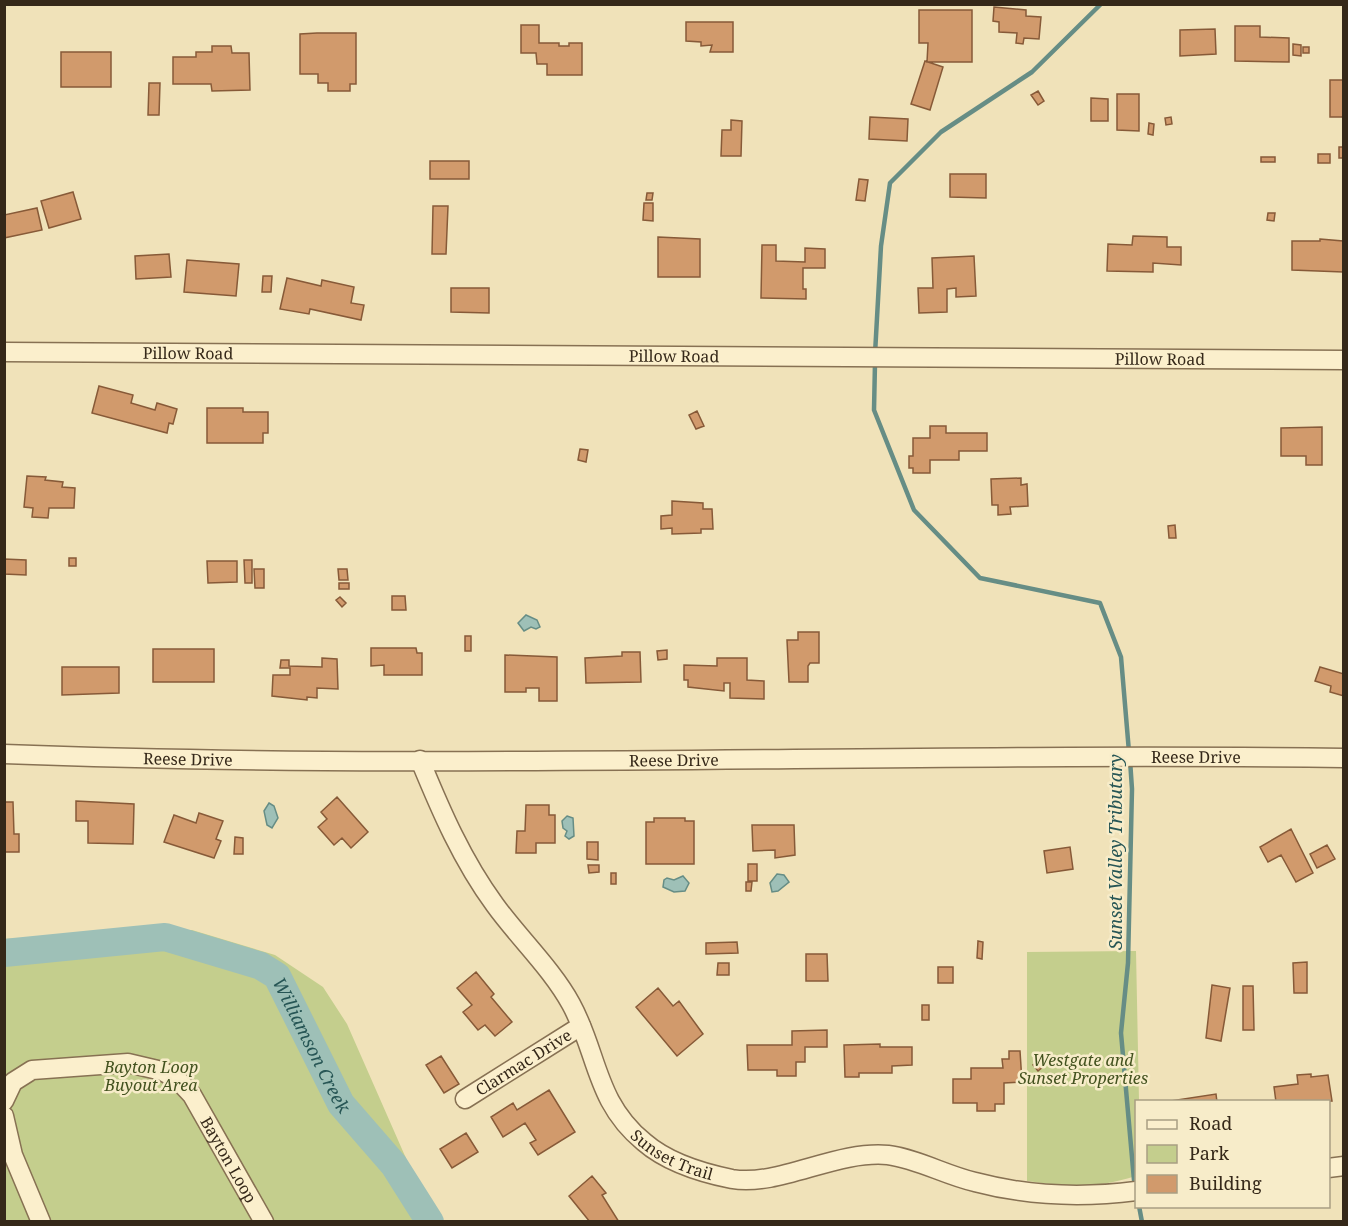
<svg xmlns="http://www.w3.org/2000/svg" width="1348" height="1226" font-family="'Noto Serif',serif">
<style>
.green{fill:#c4ce8d}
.water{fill:#9ec0b7;stroke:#668d85;stroke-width:1.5}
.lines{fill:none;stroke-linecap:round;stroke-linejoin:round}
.stream{stroke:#668d85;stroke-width:4.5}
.river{stroke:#9ec0b7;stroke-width:28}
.building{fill:#d19a6c;stroke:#875a38;stroke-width:1.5}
.minor-casing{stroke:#877153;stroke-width:21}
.minor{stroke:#fbefcc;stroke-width:18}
.labels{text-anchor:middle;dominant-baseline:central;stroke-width:5;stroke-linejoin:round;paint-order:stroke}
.street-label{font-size:16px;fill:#352819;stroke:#f7ecc9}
.park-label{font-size:16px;font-style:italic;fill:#43521f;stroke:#f7ecc9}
.water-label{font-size:18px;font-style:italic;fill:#275655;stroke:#f7ecc9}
</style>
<rect width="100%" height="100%" fill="#f0e2b9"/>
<!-- green -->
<path class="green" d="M150,930h42l83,25 48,32 24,37 69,157 21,40 -432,1v-283z
M1136,951l3,150 -3,1v74c-44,13 -63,11 -109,5v-229z"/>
<!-- water -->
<path class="water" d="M526,615l11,5 3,7 -4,2 -5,-2 -7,4 -6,-8z
M269,803l5,3 4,12 -6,10 -5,-3 -3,-14z
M567,816l6,2 1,18 -5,3 -4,-3 2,-5 -4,-3 -1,-7z
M777,874l7,1 5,7 -11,9 -6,1 -2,-9z
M683,876l6,7 -4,8 -11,1 -11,-5 1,-7 3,-2 7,2z"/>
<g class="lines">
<!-- stream -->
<path class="stream" d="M875,354l6,-108 9,-63 51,-51 91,-60 69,-68
M875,363l-1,47 40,100 66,68 120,25 21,54 8,95
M1130,760l2,29 -4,174 -7,70 13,147
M1139,1206l3,16"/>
<!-- river -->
<path class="river" id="s1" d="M4,953l161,-16 96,29 16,10 64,128 53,61 36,57"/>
</g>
<!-- building -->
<path class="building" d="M994,7l32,3v6l15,1 -2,22 -15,-1 -1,6 -7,-1 1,-10 -18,-1v-10l-6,-1z
M919,10h53v52h-45l1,-19h-9z
M686,22h47v30h-23l2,-7 -11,1v-4l-15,-1z
M521,25h18v18h20v3h10v-3h13v32h-35v-11h-10l-1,-11h-15z
M1235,26h25v11l29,1v24l-54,-1z
M1215,29l1,25 -36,2v-26z
M317,33h39v51h-6v7h-22v-8h-10v-9h-18v-40z
M1293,44l8,1v11l-8,-1z
M212,46h19l1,7h17l1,37 -38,1 -1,-7h-38v-27h23v-5h16z
M1303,47h6v6h-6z
M61,52h50v35h-50z
M925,61l18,6 -13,43 -19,-6z
M1330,80h14v37h-14z
M149,83h11l-1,32h-11z
M1038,91l6,10 -6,4 -7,-10z
M1117,94h22v37l-22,-1z
M1091,98l17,1v22h-17z
M870,117l38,2 -1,22 -38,-2z
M1171,117l1,7 -6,1 -1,-7z
M731,120l11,1 -1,35h-20l1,-26h9z
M1149,123l5,1 -1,11 -5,-1z
M1339,147h5v11h-5z
M1318,154h12v9h-12z
M1261,157h14v5h-14z
M430,161h39v18h-39z
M950,174h36v24l-36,-1z
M859,179l9,1 -3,21 -9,-1z
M73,192l8,27 -32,9 -8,-27z
M647,193h6l-1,7h-6z
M644,203h9v18l-10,-1z
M433,206h15l-2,48h-14z
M37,208l5,22 -38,8v-23z
M1268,213h7l-1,8 -7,-1z
M1133,236l34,1v10h14v18l-28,-2v9l-46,-1 1,-27 24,1z
M658,237l42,2v38h-42z
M1320,239l23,2v31l-51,-2v-29h28z
M762,245h14v16l29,1v-14l20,1v19h-22v21h3v10l-45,-1z
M169,254l2,23 -35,2 -1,-23z
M974,256l2,40 -20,1v-9l-9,1v23l-28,1 -1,-25h15l-1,-30z
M187,260l52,4 -3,32 -52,-4z
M263,276h9l-1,16h-9z
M287,278l34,8 1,-6 32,7 -3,16 13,2 -3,15 -51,-11 -1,5 -29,-5z
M451,288h38v25l-38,-1z
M99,386l34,9 -2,8 24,7 2,-7 20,6 -4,15 -4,-1 -2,10 -75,-20z
M207,408h36v4h25v21h-5v10h-56z
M697,411l7,15 -8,3 -7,-14z
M930,426h16v7h41v18h-28v9h-29v13h-17v-5h-4v-12h4v-18h17z
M1322,427v38h-16v-9h-25v-28z
M580,449l8,1 -2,12 -8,-2z
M27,476l19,1 -1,3 18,2 -1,5 13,1 -1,20h-25l-1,10 -16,-1 1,-9 -9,-1z
M1021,478v7l6,-1 1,22 -18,1 1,7 -13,1v-10h-6l-1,-26z
M672,501l31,2v6h9l1,20h-12v4l-29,1v-6l-11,1v-13l11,-1z
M1175,525l1,13h-7l-1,-12z
M69,558h7v8h-7z
M4,559l22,1v15l-22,-1z
M244,560h8v23h-7z
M207,561h30v21l-29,1z
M254,569h10v19h-9z
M338,569h9l1,11h-9z
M339,583h10v6h-10z
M392,596h13l1,14h-14z
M340,597l6,6 -4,4 -6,-7z
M798,632h21v31h-9l-2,3v16h-19l-2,-42h11z
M465,636h6v15h-6z
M371,648h45l1,5h5v22h-38v-10l-13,1z
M153,649h61v33h-61z
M667,650v9l-9,1 -1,-9z
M622,652h18l1,30 -55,1 -1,-25 37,-2z
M505,655l52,2v44h-18v-13h-13v4h-21z
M322,658l15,1 1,30 -21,-1v10l-10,-1v3l-35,-4 1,-21h17v-7h-10l1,-8h8v6l33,1z
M717,658h30v22l17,1v18l-34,-1v-15h-6v8l-36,-4v-7h-4v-15l33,1z
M62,667h57v26l-57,2z
M1320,667l24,7v22l-14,-4 1,-6 -16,-5z
M337,797l31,35 -17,16 -9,-10 -8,7 -16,-18 9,-8 -6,-7z
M76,801l58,3 -1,40 -45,-1v-22h-12z
M4,802h9l1,32h5v18h-15z
M526,805h23v10h6v28h-19v10h-20l1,-22h8z
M199,813l24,8 -7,18 5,2 -7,17 -50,-16 10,-27 22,8z
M654,818h31v3h9v43h-48v-42h8z
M752,825h42l1,30 -20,3v-8l-22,1z
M1291,829l22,44 -17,9 -15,-27 -13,7 -8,-15z
M235,837l8,1v16h-9z
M587,842h11v18l-11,-1z
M1327,845l8,14 -18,9 -7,-14z
M1070,847l3,22 -26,4 -3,-22z
M748,864h9v17h-9z
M588,865h11v7l-10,1z
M611,873h5v11h-5z
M746,882h6l-1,9h-5z
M978,941l5,1 -1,17 -5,-1z
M737,942l1,11 -32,1v-11z
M806,954h21l1,27h-22z
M1307,962v31h-13l-1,-30z
M718,963h11v12h-12z
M938,967h15v16h-15z
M476,972l18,22 -3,3 21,25 -17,14 -10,-11 -7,5 -15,-18 9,-7 -15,-17z
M1212,985l18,3 -9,53 -15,-3z
M1243,986h10l1,44h-11z
M658,988l15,18 6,-5 24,33 -26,22 -41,-49z
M922,1005h7v15h-7z
M827,1030v17h-22v15h-9v14h-19v-6h-29l-1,-25h45v-14z
M880,1044v3h32v18l-20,1v7h-33v4h-14l-1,-32z
M1009,1051h11l2,31 -18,1v21h-9v7h-18v-8h-24v-24h18v-11h32l-1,-9h7z
M441,1056l18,28 -15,9 -18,-28z
M1039,1061l5,5 -6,5 -5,-6z
M1311,1074v3l17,-2 4,26 -56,1 -2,-15 24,-3 -1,-9z
M549,1090l26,42 -37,23 -8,-12 6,-3 -11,-17 -22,14 -12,-20 22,-14 4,7z
M1216,1094l1,8h-53z
M466,1133l12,19 -26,16 -12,-19z
M592,1176l14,17 -4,2 17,27h-29l-21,-26z"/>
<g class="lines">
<!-- minor casing -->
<g class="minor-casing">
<g id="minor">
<path id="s2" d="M4,352l1340,8"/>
<path id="s3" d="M4,754c446,17 893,-2 1340,4"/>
<path id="s4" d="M420,760c21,51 42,100 75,145 23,32 57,64 76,99 27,49 24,98 73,138 23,20 58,31 88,37 47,8 104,-29 156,-24 30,4 57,20 87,27 53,14 107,16 161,9"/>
<path id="s5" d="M465,1099l116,-73"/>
<path id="s6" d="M4,1101l9,-19 19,-12 96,-7 34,8 16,9 14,15 72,127"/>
<path d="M4,1116l9,39 28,67"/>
<path d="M1328,1168l16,-2"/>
</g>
</g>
<!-- minor -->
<use href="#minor" class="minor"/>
</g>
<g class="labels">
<!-- street labels -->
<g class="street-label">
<text stroke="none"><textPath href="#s2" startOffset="184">Pillow Road</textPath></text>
<text stroke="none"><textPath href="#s2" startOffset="670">Pillow Road</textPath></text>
<text stroke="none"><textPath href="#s2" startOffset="1156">Pillow Road</textPath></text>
<text stroke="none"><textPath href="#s3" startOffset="1192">Reese Drive</textPath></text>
<text stroke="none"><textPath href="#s3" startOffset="184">Reese Drive</textPath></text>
<text stroke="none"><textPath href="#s3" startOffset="670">Reese Drive</textPath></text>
<text stroke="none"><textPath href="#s5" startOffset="69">Clarmac Drive</textPath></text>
<text stroke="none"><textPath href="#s4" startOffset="478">Sunset Trail</textPath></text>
<text stroke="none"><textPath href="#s6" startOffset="288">Bayton Loop</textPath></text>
</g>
<!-- park labels -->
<g class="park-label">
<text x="1083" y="1060">Westgate and<tspan x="1083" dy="18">Sunset Properties</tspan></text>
<text x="151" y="1067">Bayton Loop<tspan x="151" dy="18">Buyout Area</tspan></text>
</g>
<!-- water labels -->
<g class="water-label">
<text transform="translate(1115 852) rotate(-90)">Sunset Valley Tributary</text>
<text stroke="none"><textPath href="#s1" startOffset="358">Williamson Creek</textPath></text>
</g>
</g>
<!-- border -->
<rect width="1348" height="1226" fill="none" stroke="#352819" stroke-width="12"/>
<!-- legend -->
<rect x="1135" y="1100" width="195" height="108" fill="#f7ecc9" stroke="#a99e83" stroke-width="1.5"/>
<rect x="1147" y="1120" width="30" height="9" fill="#fbefcc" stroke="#a99e83" stroke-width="1.5"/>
<text x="1189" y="1130" font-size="18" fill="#352819">Road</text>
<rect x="1147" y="1145" width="30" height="18" fill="#c4ce8d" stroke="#a99e83" stroke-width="1.5"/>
<text x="1189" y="1160" font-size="18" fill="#352819">Park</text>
<rect x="1147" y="1175" width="30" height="18" fill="#d19a6c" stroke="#a99e83" stroke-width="1.5"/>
<text x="1189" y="1190" font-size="18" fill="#352819">Building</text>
</svg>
